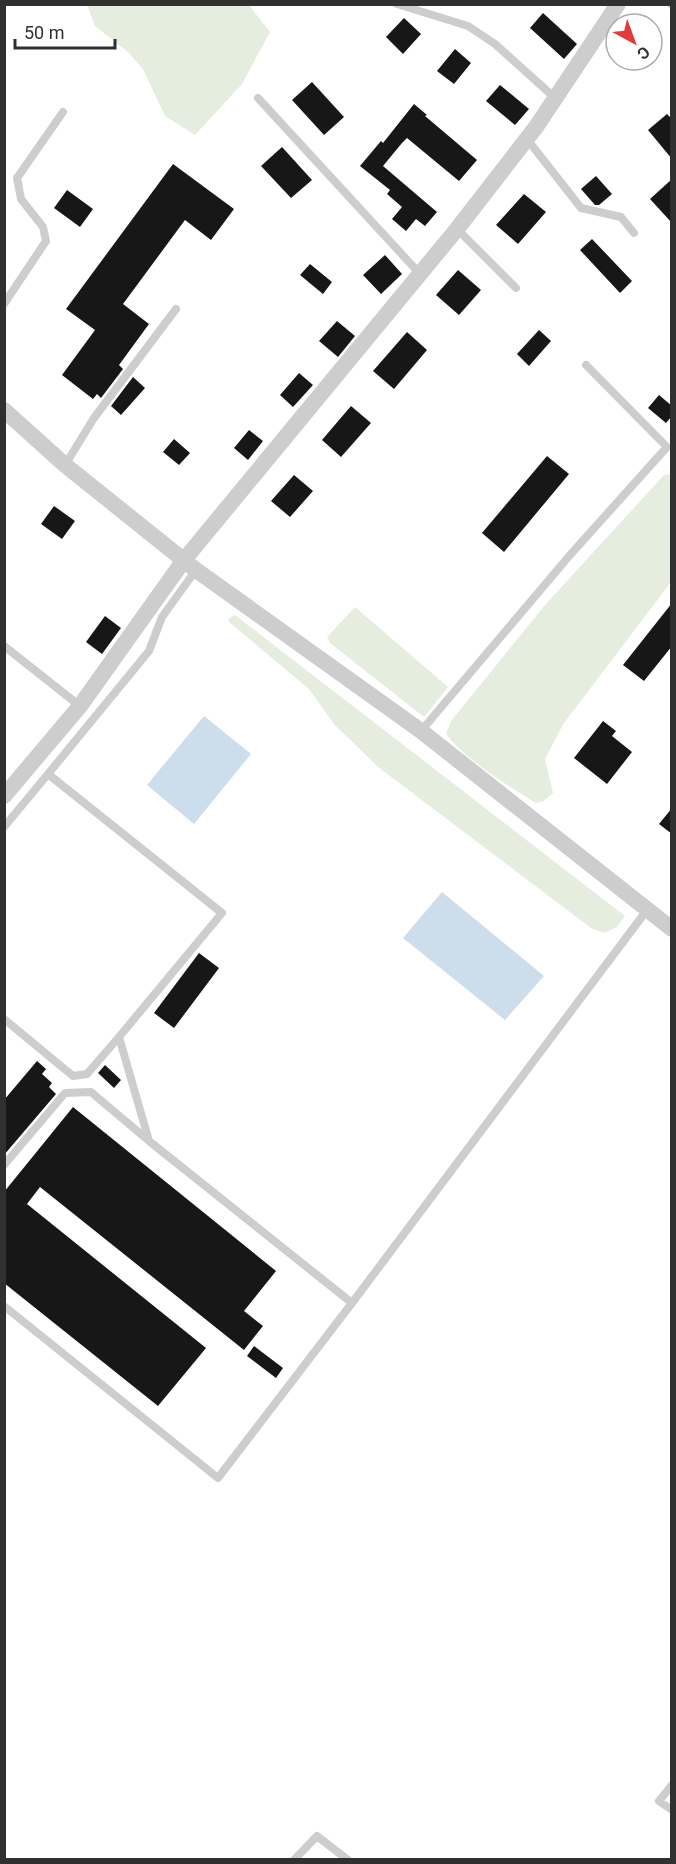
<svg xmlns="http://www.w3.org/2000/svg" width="676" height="1864" font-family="Roboto,sans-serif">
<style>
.green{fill:#e5eddf}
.water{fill:#ccddec}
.building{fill:#171717}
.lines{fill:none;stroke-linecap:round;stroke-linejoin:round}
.lane{stroke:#cdcdcd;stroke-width:8}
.street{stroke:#cdcdcd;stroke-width:16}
</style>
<rect width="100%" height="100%" fill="#fff"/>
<!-- green -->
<path class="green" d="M87,5h162l21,27 -28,52 -47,51 -30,-19 -22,-47 -15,-17 -33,-26z
M670,474h2l-1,108 -107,141 -19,36 8,34 -11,9 -6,1c-28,-17 -70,-43 -90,-69l5,-13 94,-116 119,-130z
M355,607l93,80 -24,30 -94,-74 -3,-6z
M235,615l390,301 -8,11 -13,6 -13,-5 -213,-161 -44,-43 -25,-35 -80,-67 -1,-3z"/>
<!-- water -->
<path class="water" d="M204,716l47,38 -57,70 -47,-39z
M442,892l102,84 -39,44 -102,-82z"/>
<!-- building -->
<path class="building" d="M543,13l34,31 -13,15 -34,-31z
M404,18l17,16 -18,20 -17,-17z
M455,49l16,14 -17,21 -17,-13z
M312,82l32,35 -20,18 -32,-35z
M500,85l29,24 -14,16 -29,-24z
M414,104l13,11 -2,1 52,44 -18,21 -52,-43 -5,5 -19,23 54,46 -12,14 -9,-7 -10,12 -14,-12 10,-12 -15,-13 3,-4 -30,-24 21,-25 2,2z
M667,114l5,5v40l-24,-29z
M282,147l30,33 -21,18 -30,-32z
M173,164l61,45 -23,31 -26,-20 -62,84 26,20 -30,41 4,4 -22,29 -4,-4 -4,5 -31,-24 33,-45 -29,-21z
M596,176l16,18 -13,11h-4l-14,-16z
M672,179v44l-22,-24z
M67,190l26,19 -13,18 -26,-19z
M524,194l22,18 -28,32 -22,-19z
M592,239l40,42 -12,12 -40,-43z
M385,255l17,19 -21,20 -18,-19z
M310,264l22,18 -9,12 -23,-19z
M458,270l23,20 -22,25 -23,-20z
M337,321l18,15 -17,21 -19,-16z
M539,330l12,11 -22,25 -12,-12z
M407,332l20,18 -33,39 -21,-18z
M299,373l14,12 -20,22 -13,-12z
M133,377l12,11 -24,27 -10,-9z
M659,395l13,11v10l-6,7 -18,-15z
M351,406l20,17 -30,34 -19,-17z
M249,430l14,11 -15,19 -14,-12z
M174,439l16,14 -11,12 -16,-13z
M547,456l22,18 -65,78 -22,-19z
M294,475l19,16 -23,26 -19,-16z
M54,506l21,15 -13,18 -21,-15z
M672,603v43l-28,35 -21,-16z
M105,616l16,12 -19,26 -16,-12z
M603,721l13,10 -4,5 20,16 -25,32 -33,-26z
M672,808v26l-13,-10z
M199,953l20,15 -45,60 -20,-15z
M37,1061l9,8 -4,5 10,9 -3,4 7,7 -52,61v-55z
M105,1065l16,15 -7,8 -16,-15z
M73,1107l203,164 -32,40 19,15 -19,24 -204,-163 -13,17 179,144 -48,58 -154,-123v-91z
M254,1346l29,22 -7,10 -29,-22z"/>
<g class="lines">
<!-- lane -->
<path class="lane" d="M397,4l71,22 27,18 60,54
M671,4l1,1
M258,98l162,176
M527,139l54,69 40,9 13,16
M457,229l59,59
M4,304l42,-63 -3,-14 -22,-28 -4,-21 46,-66
M65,465l29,-47 82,-109
M4,646l76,60
M421,731l149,-176 97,-108 -81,-82
M48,774l101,-123 13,-34 34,-47
M4,827l44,-53 174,139 -103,124 30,104
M4,1019l69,57 14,-2 32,-37
M4,1165l61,-72 26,-1 58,49 203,162
M4,1306l214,172 134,-175 295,-393
M672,1785l-13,16 13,9
M294,1860l23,-24 31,24"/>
<!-- street -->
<path class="street" d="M4,410l61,55 131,105 225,161 251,198
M4,796l76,-90 104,-146 273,-331 79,-102 82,-123"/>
</g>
<!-- border -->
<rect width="676" height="1864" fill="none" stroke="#303030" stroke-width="12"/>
<!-- north arrow -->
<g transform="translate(634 42) rotate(139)"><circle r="28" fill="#ffffff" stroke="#acacac" stroke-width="1.5"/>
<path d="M0-4.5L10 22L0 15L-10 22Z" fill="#e1393c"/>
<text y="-9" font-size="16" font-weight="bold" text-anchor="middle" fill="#303030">С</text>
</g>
<!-- scale -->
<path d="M15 39v9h100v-9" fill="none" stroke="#303030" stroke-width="3"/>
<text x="24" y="39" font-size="18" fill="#303030" stroke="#ffffff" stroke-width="4.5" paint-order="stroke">50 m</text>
</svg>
